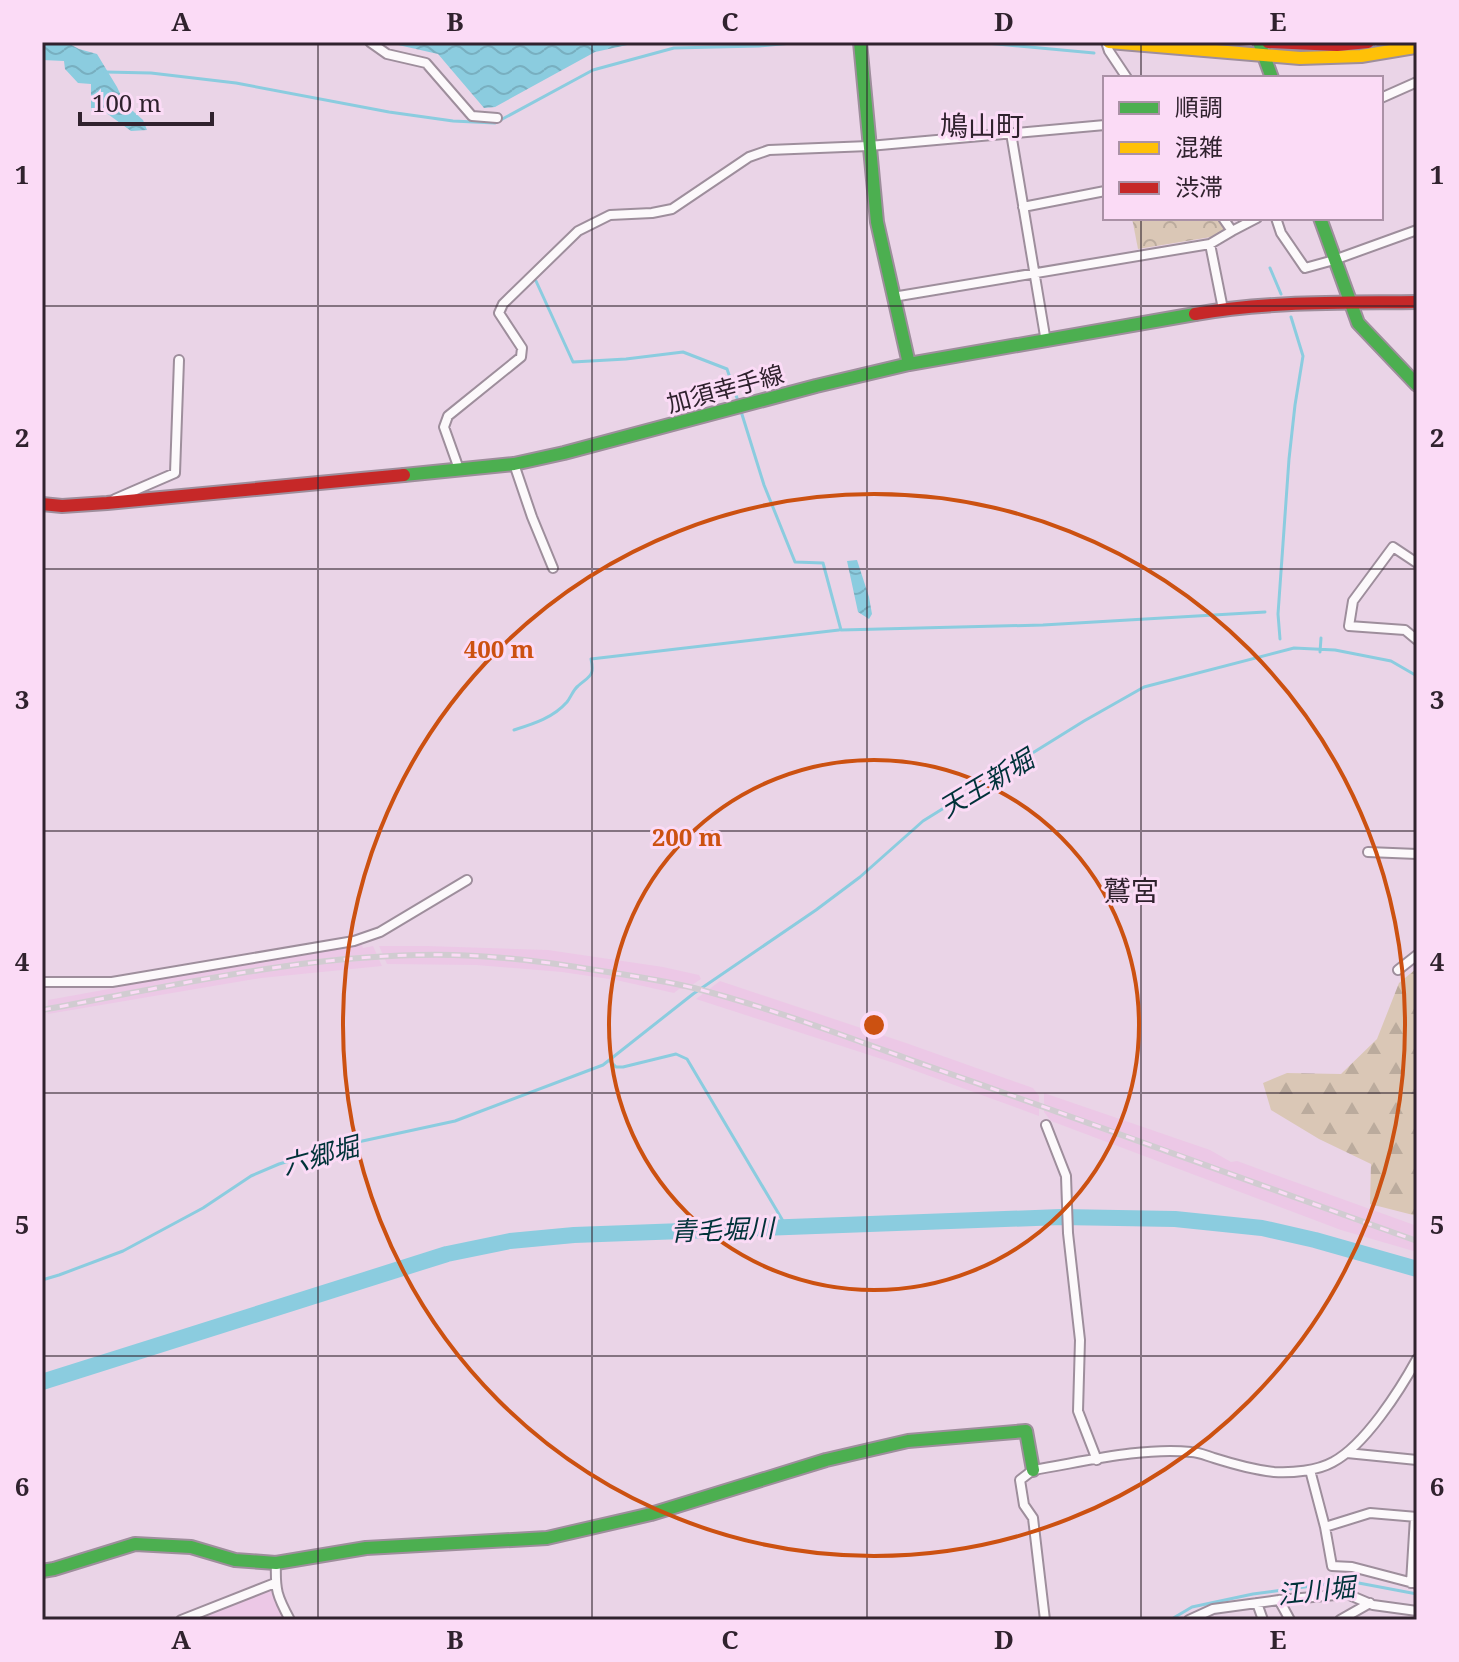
<svg xmlns="http://www.w3.org/2000/svg" width="1459" height="1662" font-family="'Noto Serif','Noto Sans JP',serif">
<style>
.built{fill:#ecc8e6}
.forest{fill:url(#forest-firs)}
.park{fill:url(#park-crowns)}
.water{fill:url(#water-waves)}
.lines{fill:none;stroke-linecap:round;stroke-linejoin:round}
.stream{stroke:#8bccdf;stroke-width:3}
.river{stroke:#8bccdf;stroke-width:16}
.street-casing{stroke:#9e8e9c;stroke-width:12}
.fast-casing{stroke:#9e8e9c;stroke-width:16}
.slow-casing{stroke:#9e8e9c;stroke-width:16}
.jam-casing{stroke:#9e8e9c;stroke-width:16}
.street{stroke:#fcf9fb;stroke-width:8}
.fast{stroke:#4caf50;stroke-width:12}
.slow{stroke:#ffc107;stroke-width:12}
.jam{stroke:#c62828;stroke-width:12}
.rail-casing{stroke:#d1ccd1;stroke-width:6}
.rail{stroke:#fbdbf6;stroke-width:3;stroke-dasharray:9;stroke-linecap:butt}
.grid{fill:none;stroke:#30222e;stroke-width:2;stroke-opacity:0.55}
.ring{fill:none;stroke:#cc5111;stroke-width:4}
.labels{text-anchor:middle;dominant-baseline:central;stroke-width:6;stroke-linejoin:round;paint-order:stroke}
.street-label{font-size:24px;fill:#30222e;stroke:#fbdbf6}
.water-label{font-size:26px;font-style:italic;fill:#003239;stroke:#fbdbf6}
.quarter-label{font-size:28px;fill:#30222e;stroke:#fbdbf6}
.centre{fill:#cc5111;stroke:#fbdbf6;stroke-width:4}
.ring-label{font-size:24px;text-anchor:middle;font-weight:bold;fill:#cc5111;stroke:#fbdbf6;stroke-width:6;stroke-linejoin:round;paint-order:stroke}
.neatline{fill:none;stroke:#30222e;stroke-width:3}
.grid-label{font-size:26px;text-anchor:middle;font-weight:bold;fill:#30222e}
</style>
<defs>
<pattern id="forest-firs" width="22" height="20" patternUnits="userSpaceOnUse" patternTransform="scale(2)"><rect width="22" height="20" fill="#dac7b6"/><path d="M5 1l3.5 6h-7zM16 11l3.5 6h-7z" fill="#bbab9d"/></pattern>
<pattern id="park-crowns" width="20" height="18" patternUnits="userSpaceOnUse" patternTransform="scale(2)"><rect width="20" height="18" fill="#dac7b6"/><path d="M2 6a3 3 0 1 1 6 0M12 15a3 3 0 1 1 6 0" fill="none" stroke="#bbab9d"/></pattern>
<pattern id="water-waves" width="16" height="10" patternUnits="userSpaceOnUse" patternTransform="scale(2)"><rect width="16" height="10" fill="#8bccdf"/><path d="M0 5q4-4 8 0t8 0" fill="none" stroke="#78afc0"/></pattern>
</defs>
<rect width="100%" height="100%" fill="#ead4e7"/>
<!-- built -->
<path class="built" d="M361,943l2,5 10,-2 9,20 -121,12 -213,36 -1,-2 1,-12 72,-13v-3l224,-37z
M379,946h48l121,4 115,17 36,8 2,4 -15,10h-7l-5,4 -58,-13 -54,-8 -86,-7 -89,-1z
M720,981l186,62 127,45 6,8v20l-145,-53 -198,-64z
M1044,1093l166,57 21,12 6,-1 180,65v26l-76,-22 -290,-109 -7,-9z
M270,1588l16,32h-95z"/>
<!-- forest -->
<path class="forest" d="M1417,968v248l-47,-12 1,-40 -52,-25 -48,-29 -8,-27 24,-10 54,1 36,-35 22,-56z"/>
<!-- park -->
<path class="park" d="M1132,218h85l7,12 -13,7 -73,12z"/>
<!-- water -->
<path class="water" d="M42,42h24l13,7 18,5 20,33 8,17 18,16 4,10 -16,1 -26,-19 -14,-1v-27l-13,-1 -13,-14 -1,-8 -22,-1z
M385,42h256l-46,10 -100,55 -11,1 -46,-54z
M857,560l12,37 3,17 -3,5 -11,-7 -11,-51z"/>
<g class="lines">
<!-- stream -->
<path class="stream" d="M976,42l118,11
M105,72l46,1 85,10 153,29 64,9 42,2 98,-53 81,-22 85,-2 44,-4
M1270,268l11,26
M536,281l37,81 53,-3 57,-7 44,17 11,32
M740,408l24,77 31,77 28,1 18,67 202,-5 222,-13
M1280,639l-2,-25 11,-155 6,-54 8,-49 -12,-39
M1320,652l1,-14
M514,730c19,-6 39,-12 53,-28 4,-5 6,-12 11,-16 11,-10 17,-9 13,-27l248,-29
M610,1061l6,6h7l53,-13 11,5 96,162 1,7
M42,1280l17,-5 64,-24 80,-43 48,-32 28,-12 65,-19 111,-24 148,-56 90,-71 123,-84 44,-33 63,-56 161,-100 60,-34 150,-39 41,2 56,11 26,15
M1170,1620l22,-13 61,-13 95,-13 69,13"/>
<!-- river -->
<path class="river" d="M42,1382l405,-128 63,-13 64,-6 487,-18 114,2 87,9 53,12 102,29"/>
<!-- street casing -->
<g class="street-casing">
<path id="street" d="M370,42l17,12 39,9 46,53 25,2
M1106,42l3,9 18,27
M1381,98l36,-16
M1011,133l35,209
M1023,207l82,-16
M1276,218l5,15 24,35 29,-8 83,-30
M1232,231l25,-13
M1210,244l13,65
M893,297l317,-53 22,-13 -9,-13
M514,464l18,53 21,51
M459,469l-15,-42 4,-11 73,-59 1,-9 -23,-35 4,-9 75,-73 32,-16 42,-2 20,-4 77,-52 20,-7 100,-4 236,-21
M115,499l60,-26 4,-113
M1417,563l-24,-16 -40,54 -4,25 56,4 12,10
M1368,852l49,2
M1398,970l19,-15
M42,982h70l242,-41 26,-9 87,-52
M1046,1125l20,51 2,57 12,107 -2,71 19,49
M1347,1453l70,7
M1310,1470l15,57 7,39 20,1 65,17
M1325,1527l45,-14 47,4
M276,1563c-1,27 1,33 14,57
M1411,1583l4,-66
M1279,1600l11,20
M1257,1603l6,17
M181,1620l94,-37
M1045,1620l-12,-102 -9,-13 -4,-25 13,-10c50,-8 108,-23 158,-18 8,0 16,4 23,6 19,6 41,12 60,14 18,1 43,-1 59,-10 32,-17 67,-72 84,-103
M1189,1620l24,-11 66,-9 68,-6 26,11 44,6
M1340,1620l30,-17"/>
</g>
<!-- fast casing -->
<g class="fast-casing">
<path id="fast" d="M860,42l17,180 32,142
M1259,42l13,36
M1320,218l38,105 59,62
M404,475l110,-11 50,-11 252,-67 93,-22 286,-50
M42,1571l12,-2 81,-25 56,3 44,13 41,3 90,-15 181,-10 104,-24 175,-54 82,-19 118,-10 7,39"/>
</g>
<!-- slow casing -->
<g class="slow-casing">
<path id="slow" d="M1109,42l191,16 61,-2 54,-9"/>
</g>
<!-- jam casing -->
<g class="jam-casing">
<path id="jam" d="M1268,42l69,3 31,-3
M1195,314c73,-13 148,-11 222,-12
M42,504l20,2 45,-3 297,-28"/>
</g>
<!-- street -->
<use href="#street" class="street"/>
<!-- fast -->
<use href="#fast" class="fast"/>
<!-- slow -->
<use href="#slow" class="slow"/>
<!-- jam -->
<use href="#jam" class="jam"/>
<!-- rail casing -->
<g class="rail-casing">
<path id="rail" d="M42,1010c136,-25 272,-58 411,-55 48,1 95,7 142,15 33,5 66,10 99,18 85,22 168,55 251,84 158,55 315,113 472,169"/>
</g>
<!-- rail -->
<use href="#rail" class="rail"/>
</g>
<!-- grid -->
<path class="grid" d="M318,42v1578M592,42v1578M867,42v1578M1141,42v36M1141,218v1402M42,306h1375M42,569h1375M42,831h1375M42,1093h1375M42,1356h1375"/>
<!-- distance rings -->
<g class="ring">
<circle cx="874" cy="1025" r="265"/>
<circle cx="874" cy="1025" r="531"/>
</g>
<g class="labels">
<!-- street labels -->
<g class="street-label">
<text transform="translate(725 388) rotate(-15)">加須幸手線</text>
</g>
<!-- water labels -->
<g class="water-label">
<text transform="translate(986 783) rotate(-31)">天王新堀</text>
<text transform="translate(320 1155) rotate(-15)">六郷堀</text>
<text transform="translate(722 1229) rotate(-2)">青毛堀川</text>
<text transform="translate(1316 1590) rotate(-6)">江川堀</text>
</g>
<!-- quarter labels -->
<g class="quarter-label">
<text x="982" y="125">鳩山町</text>
<text x="1131" y="890">鷲宮</text>
</g>
</g>
<circle cx="874" cy="1025" r="12" class="centre"/>
<g class="ring-label">
<text x="499" y="658">400 m</text>
<text x="687" y="846">200 m</text>
</g>
<!-- border -->
<rect width="1459" height="1662" fill="none" stroke="#fbdbf6" stroke-width="88"/>
<!-- legend -->
<rect x="1103" y="76" width="280" height="144" fill="#fbdbf6" stroke="#aa91a6" stroke-width="2"/>
<rect x="1119" y="102" width="40" height="12" fill="#4caf50" stroke="#aa91a6" stroke-width="2"/>
<text x="1175" y="116" font-size="24" fill="#30222e">順調</text>
<rect x="1119" y="142" width="40" height="12" fill="#ffc107" stroke="#aa91a6" stroke-width="2"/>
<text x="1175" y="156" font-size="24" fill="#30222e">混雑</text>
<rect x="1119" y="182" width="40" height="12" fill="#c62828" stroke="#aa91a6" stroke-width="2"/>
<text x="1175" y="196" font-size="24" fill="#30222e">渋滞</text>
<!-- scale -->
<path d="M80 112v12h132v-12" fill="none" stroke="#30222e" stroke-width="4"/>
<text x="92" y="112" font-size="24" fill="#30222e" stroke="#fbdbf6" stroke-width="6" paint-order="stroke">100 m</text>
<rect x="44" y="44" width="1371" height="1574" class="neatline"/>
<g class="grid-label">
<text x="181" y="31">A</text>
<text x="455" y="31">B</text>
<text x="730" y="31">C</text>
<text x="1004" y="31">D</text>
<text x="1278" y="31">E</text>
<text x="22" y="184">1</text>
<text x="1437" y="184">1</text>
<text x="22" y="447">2</text>
<text x="1437" y="447">2</text>
<text x="22" y="709">3</text>
<text x="1437" y="709">3</text>
<text x="22" y="971">4</text>
<text x="1437" y="971">4</text>
<text x="22" y="1234">5</text>
<text x="1437" y="1234">5</text>
<text x="22" y="1496">6</text>
<text x="1437" y="1496">6</text>
<text x="181" y="1649">A</text>
<text x="455" y="1649">B</text>
<text x="730" y="1649">C</text>
<text x="1004" y="1649">D</text>
<text x="1278" y="1649">E</text>
</g>
</svg>
